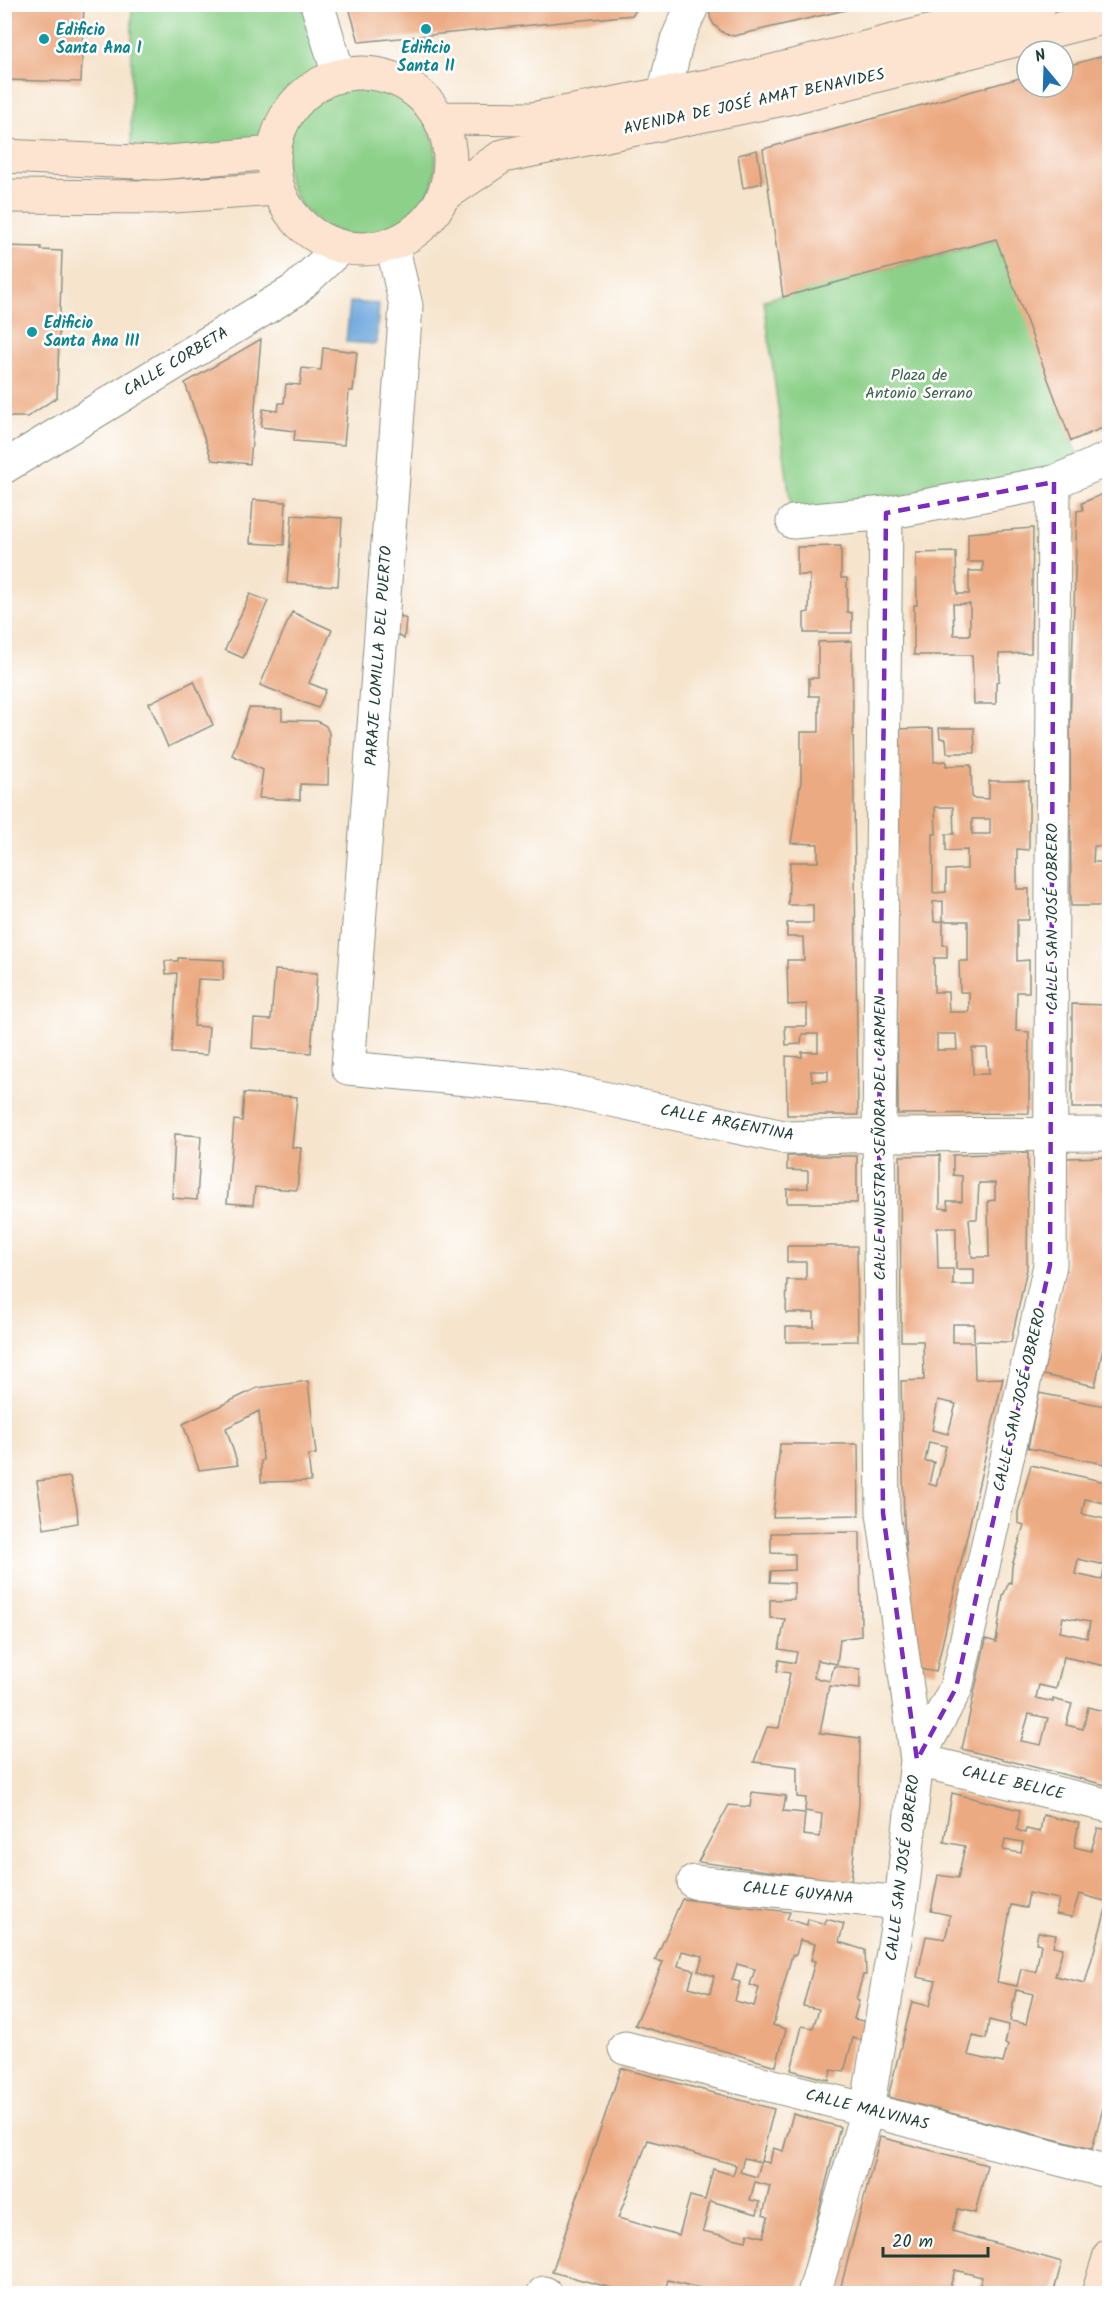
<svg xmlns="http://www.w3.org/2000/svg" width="1114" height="2298" font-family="Kalam,sans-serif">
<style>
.green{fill:#8cd089;stroke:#56865e;stroke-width:1.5}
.water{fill:#6ca6dc;stroke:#467288;stroke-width:1.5}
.building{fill:#ecaa82;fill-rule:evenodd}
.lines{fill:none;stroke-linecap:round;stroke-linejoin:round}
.street-casing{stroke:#8a9080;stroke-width:35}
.secondary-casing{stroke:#8a9080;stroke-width:35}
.street{stroke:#fff;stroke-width:33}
.secondary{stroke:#fde4d0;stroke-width:33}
.marked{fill:none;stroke:#7b2cbf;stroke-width:4.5;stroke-dasharray:12 8;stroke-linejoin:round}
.culture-dot{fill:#0f9aa8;stroke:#fff;stroke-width:2}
.labels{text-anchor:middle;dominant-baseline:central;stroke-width:5;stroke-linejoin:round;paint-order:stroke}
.culture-label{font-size:16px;font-weight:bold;fill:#0d838f;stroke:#fff;text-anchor:start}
.street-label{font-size:16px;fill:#1f3d34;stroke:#fff}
.park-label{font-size:16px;fill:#3a6249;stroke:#fff}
</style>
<rect width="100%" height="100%" fill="#fff"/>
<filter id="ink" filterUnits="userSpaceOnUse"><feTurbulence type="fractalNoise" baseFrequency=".0167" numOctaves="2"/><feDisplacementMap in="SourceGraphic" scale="12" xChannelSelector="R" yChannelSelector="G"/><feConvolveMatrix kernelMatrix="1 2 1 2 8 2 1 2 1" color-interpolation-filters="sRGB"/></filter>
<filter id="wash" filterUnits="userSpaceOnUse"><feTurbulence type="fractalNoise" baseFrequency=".008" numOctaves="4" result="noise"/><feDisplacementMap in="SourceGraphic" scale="24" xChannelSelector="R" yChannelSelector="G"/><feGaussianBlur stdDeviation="1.35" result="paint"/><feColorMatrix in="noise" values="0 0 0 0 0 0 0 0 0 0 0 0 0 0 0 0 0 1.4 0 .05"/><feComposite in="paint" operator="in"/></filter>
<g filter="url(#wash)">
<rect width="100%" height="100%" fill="#f6e4cc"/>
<!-- green -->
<path class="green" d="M132,5h185l22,70c-42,19 -55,33 -66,78l-142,9z
M286 160a75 75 0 1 1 150 0a75 75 0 1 1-150 0Z
M998,240l85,229 -290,53 -29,-222z"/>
<!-- water -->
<path class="water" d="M350,302l29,2 -3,40 -30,-2z"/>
<g id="blocks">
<!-- building -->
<path class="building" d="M4,4h80l-3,78 -77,-2z
M348,4h291l-6,11 -274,27z
M710,4h138l-3,6 -111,26 -9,-2 -11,-9 -4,-8z
M1110,54v371l-39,16 -75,-202 -213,58 -20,-148 264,-73v11h36v-20z
M757,150l5,33 -19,5 -5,-33z
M4,246l37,1v3l21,1 -5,146 -30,20h-23z
M261,339l-11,125 -38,-4 -27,-77z
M323,348l34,4 -4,39h-4l-5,54 -50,-4 1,-10 -34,-4 2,-18 15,2 1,-8h5l2,-19 14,1 2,-17 19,2z
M1110,491v355h-16l-1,16h17v44h-39l-1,-180 7,-215 6,-1 -1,-7z
M253,500l33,2 -2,43 -34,-2z
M292,515l50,3 -4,68 -51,-3z
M1033,528l-2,125 -32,1v27l-3,1v22h-22l-2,-49h-58v-50h3l-1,-52 40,-1 1,42h12v-23h14v-9h-15v-29zM953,604h17v31h-16z
M841,546v32h6v34l5,1v20h-48v-20l5,-1 1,-37h-13v-28z
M250,594l18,7 -25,57 -18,-8z
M388,608l18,11 -2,20 -17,-13z
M292,612l40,18 -23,53 17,7 -8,18 -58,-23z
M852,641l6,474h-71l-1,-59 16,1v-5h16v-18h-16l-1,10 -15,1 -1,-19h22v-22l-19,1 -1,-45h17l-1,-23h-16v-14h26v-18h-25l2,-43h28v-18l-27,-1 10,-62v-49h18v-36h-10v-18h9v-36zM811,1071h17v10h-16z
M194,681l19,44 -45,22 -19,-44z
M249,708l33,1v11l35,1 9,5 3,7 -1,52 -28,-1v16l-41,-2 4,-28 -31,-15z
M933,728l1,34 12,-1v5l25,-1 1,33 17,1v-18h40v69l-12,-1v40h12v31h-12v41l12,-1v32h-12l-1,39 13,1v81l-131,1 -3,-385zM935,807h18l1,27h-8v17l21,-1v19l-21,1v22l-13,1v-59h3zM972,819h18v15h-18zM943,901v20l-9,1 -1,-20zM943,921h25v40h-9l1,31h9v20h-20l-1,-20h-14v-34h13v-13h-4zM937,1034h19l1,16h-20zM972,1048h15l2,26h-16z
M939,728h35l1,25h-28l-1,-14 -6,-1z
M178,958l46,2 -1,20 -25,-1 -4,47 15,1 -2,28 -35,-2 5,-80 -11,1 -1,-13h13z
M275,970l42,3 -6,80 -59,-5 2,-29 17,1z
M1072,1004l38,1v103h-38z
M244,1093l53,4 -5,50 9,1 -4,42 -42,-3 -2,18 -26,-2 7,-83 8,1z
M175,1134l26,2 -4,64 -25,-2z
M1028,1153l-1,116 -16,73 -37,-1v-17h-21v18h21l1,37 28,-1 -67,294 -22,-4 -10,-146 -3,-141 23,-1 -1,-39h-22l-1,-185 40,-1v53l8,1 -1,-8h15v-25l-9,-1v-20zM979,1183h16v17l-7,1 1,56h-17l-3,-38h8zM937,1228h19v41h18v16h-21v-16h-15zM938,1400l18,4 -8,30 -16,-4zM929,1442l17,4 -10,40 -7,-2 5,-22 -9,-1z
M787,1156h70v47h-70v-14l21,-1v-17l-21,-1z
M1110,1157v183l-5,-1 -10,47 -52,-11 23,-107 -1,-110z
M787,1246h70l1,95 -72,1v-15h28v-14h-28l1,-33h19v-18h-19z
M308,1381l8,73 -8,1 3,26 -50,1v-21l2,-1 -4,-49 -33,17 12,37 -39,5 -16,-46 74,-36z
M1039,1393l71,14v31l-6,26 -76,-16z
M780,1444h78l1,71 -86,2z
M1031,1465l79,18v21l-25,-5 -3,15 28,6v147l-46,-10 -8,32 -17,-4 -3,13 17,4v-3l19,5 -6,21 17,4 5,-22 19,5 -3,14 6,1v59l-148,-37 24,-110 10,3 7,-46 6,-14 2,1 1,-17 12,-41 -6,-2v-11zM1078,1559l27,6 -3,15 -27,-6zM1063,1617l27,5 -3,16 -27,-6zM1029,1714l19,4 -7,27 -20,-4z
M70,1477l7,31 1,15 -34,6 -7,-48z
M860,1532l1,104 -21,3 -3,25 -20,-4 -3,18 16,3 4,-15 26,3v20l-31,-3 -9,47 40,5 -1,65 -8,79 -153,-20 31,-57 21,2 2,-15 34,4 -3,15 22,2 -2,22 17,2 2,-23 -17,-3 1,-13 -9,-1v-30l-43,-5 13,-35 12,1 11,-55 -13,-2 2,-11 16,3 2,-11 -18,-3 6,-30 -15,-1v-18l24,-1v-16l-24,-1 1,-11 24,-1v-16l-24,-1v-20z
M952,1793l68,17 -3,20 8,3 1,-4 14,3 3,-17 36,8 -5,24 17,4 7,-23 12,2v252l-18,67 -204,-52 24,-95 17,4 7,-25 -19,-4 9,-41 19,3 3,-12 2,-12 -19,-4 7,-36 20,3 7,-32 -21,-4zM1005,1839l18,3 -2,11 -18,-3zM1029,1893l30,6 -3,15 16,3 7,-23 29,8 -23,81 -30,-7 8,-28 -10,-2 3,-11 -18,-3 -2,11 5,1 -5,28 -15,-3 -4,17 -20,-4 14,-77 15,3zM1016,1990l17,4 -7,30 -16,-3zM989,2020l20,5 -4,19 3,1 -5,18 -35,-8 5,-19 13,3z
M682,1899l108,13 -3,7 20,6 1,-6 17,5 1,-5 18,5 -5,18 26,8 1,25h-3l-7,25 3,1 -5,18 13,3 -4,19 -10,-3 -9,34 -13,-2 -2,10 -38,-10 11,-44 11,2 6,-19 -16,-3 12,-45 -4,-1 4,-16 -15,-4 -4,15h-4l-19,70 13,4 -10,37 -141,-41 28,-63 -8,-2zM682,1951l21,5 -5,15 16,5 -4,17 -21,-6 5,-17 -16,-4zM737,1964l18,5 -5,16 9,3 -5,18 -19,-5 5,-19 -8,-2z
M621,2068l153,41 -13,52 9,2 3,-15 10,3 10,-37 47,13 -42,167h-65l-18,-5 -1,3 -46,-12 -4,14h-30l-82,-22zM648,2140l88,25 -3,10 -20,-6 -8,31 -15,-4 -11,39 -61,-17zM744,2158l17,4 -4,15 -17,-5zM755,2182l15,4 -7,29 5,2 -5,20 -15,-4 -2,8 -43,-10 7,-30 47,13 3,-12 -10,-2z
M880,2137l107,28 -12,48 -17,-4 -6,22 110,31 -9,32h-76l5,-17 -27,-7 -7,24h-109z
M266,2286l1,8h-43v-2z"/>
</g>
</g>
<g filter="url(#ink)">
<use href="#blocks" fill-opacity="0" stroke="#8a9080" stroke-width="1.5"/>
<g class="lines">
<!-- street casing -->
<g class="street-casing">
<path id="street" d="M317,4l22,71
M669,120l-5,-26 13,-54 16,-36
M392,244l14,62 -58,762 204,19 236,51 91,-3 231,-1
M4,467l291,-177 46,-43
M886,513l-7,622 4,378 34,247
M793,522l93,-9 168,-31 56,-24
M917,1760l193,46
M694,1882l207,21
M625,2048l485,124
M544,2293l2,1
M814,2294l53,-184 34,-207 16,-143 39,-72 94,-423 4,-783"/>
</g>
<!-- secondary casing -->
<g class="secondary-casing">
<path id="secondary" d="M274 161a88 88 0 1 1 176 0a88 88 0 1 1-176 0Z
M440,118l92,1 132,-25 65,-12 311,-78
M4,156l153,7 116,-10
M4,196l156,1 117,-8
M443,196l60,-40 285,-58 322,-82
M1098,2294l12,-39"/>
</g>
<!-- street -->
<use href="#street" class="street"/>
<!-- secondary -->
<use href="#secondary" class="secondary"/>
</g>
</g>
<!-- marked area -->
<path class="marked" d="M1054,482l-4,783 -94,423 -39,72 -34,-247 -4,-378 7,-622z"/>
<!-- markers -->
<g class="culture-dot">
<circle cx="426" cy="29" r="6"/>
<circle cx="44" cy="39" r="6"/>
<circle cx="32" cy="332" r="6"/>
</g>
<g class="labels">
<!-- culture labels -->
<g class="culture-label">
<text x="56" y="30">Edificio<tspan x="56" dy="18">Santa Ana I</tspan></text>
<text x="426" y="48" text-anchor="middle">Edificio<tspan x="426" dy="18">Santa II</tspan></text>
<text x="44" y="323">Edificio<tspan x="44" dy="18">Santa Ana III</tspan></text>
</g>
<!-- street labels -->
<g class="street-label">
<text transform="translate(754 102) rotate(-12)">AVENIDA DE JOSÉ AMAT BENAVIDES</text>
<text transform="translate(176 362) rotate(-31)">CALLE CORBETA</text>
<text transform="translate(379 656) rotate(-86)">PARAJE LOMILLA DEL PUERTO</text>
<text transform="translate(1052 917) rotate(-90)">CALLE SAN JOSÉ OBRERO</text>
<text transform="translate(727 1123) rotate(11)">CALLE ARGENTINA</text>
<text transform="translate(880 1138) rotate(-90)">CALLE NUESTRA SEÑORA DEL CARMEN</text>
<text transform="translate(1020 1400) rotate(-77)">CALLE SAN JOSÉ OBRERO</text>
<text transform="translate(1013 1783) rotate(13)">CALLE BELICE</text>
<text transform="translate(903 1868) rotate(-83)">CALLE SAN JOSÉ OBRERO</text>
<text transform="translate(798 1893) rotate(6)">CALLE GUYANA</text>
<text transform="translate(867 2110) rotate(14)">CALLE MALVINAS</text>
</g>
<!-- park labels -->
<g class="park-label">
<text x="919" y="375">Plaza de<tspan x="919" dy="18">Antonio Serrano</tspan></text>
</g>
</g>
<!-- margin -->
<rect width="1114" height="2298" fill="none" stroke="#fff" stroke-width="24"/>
<!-- north arrow -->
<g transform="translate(1045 69) rotate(341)"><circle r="28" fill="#ffffff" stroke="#a5b1ae" stroke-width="1.5"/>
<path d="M0-4.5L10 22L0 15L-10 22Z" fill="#1f6fb2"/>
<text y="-9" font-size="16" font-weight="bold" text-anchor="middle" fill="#1f3d34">N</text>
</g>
<!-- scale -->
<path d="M883 2247v9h105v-9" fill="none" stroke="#1f3d34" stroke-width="3"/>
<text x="892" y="2247" font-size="18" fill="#1f3d34" stroke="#ffffff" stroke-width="4.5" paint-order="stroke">20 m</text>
</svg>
